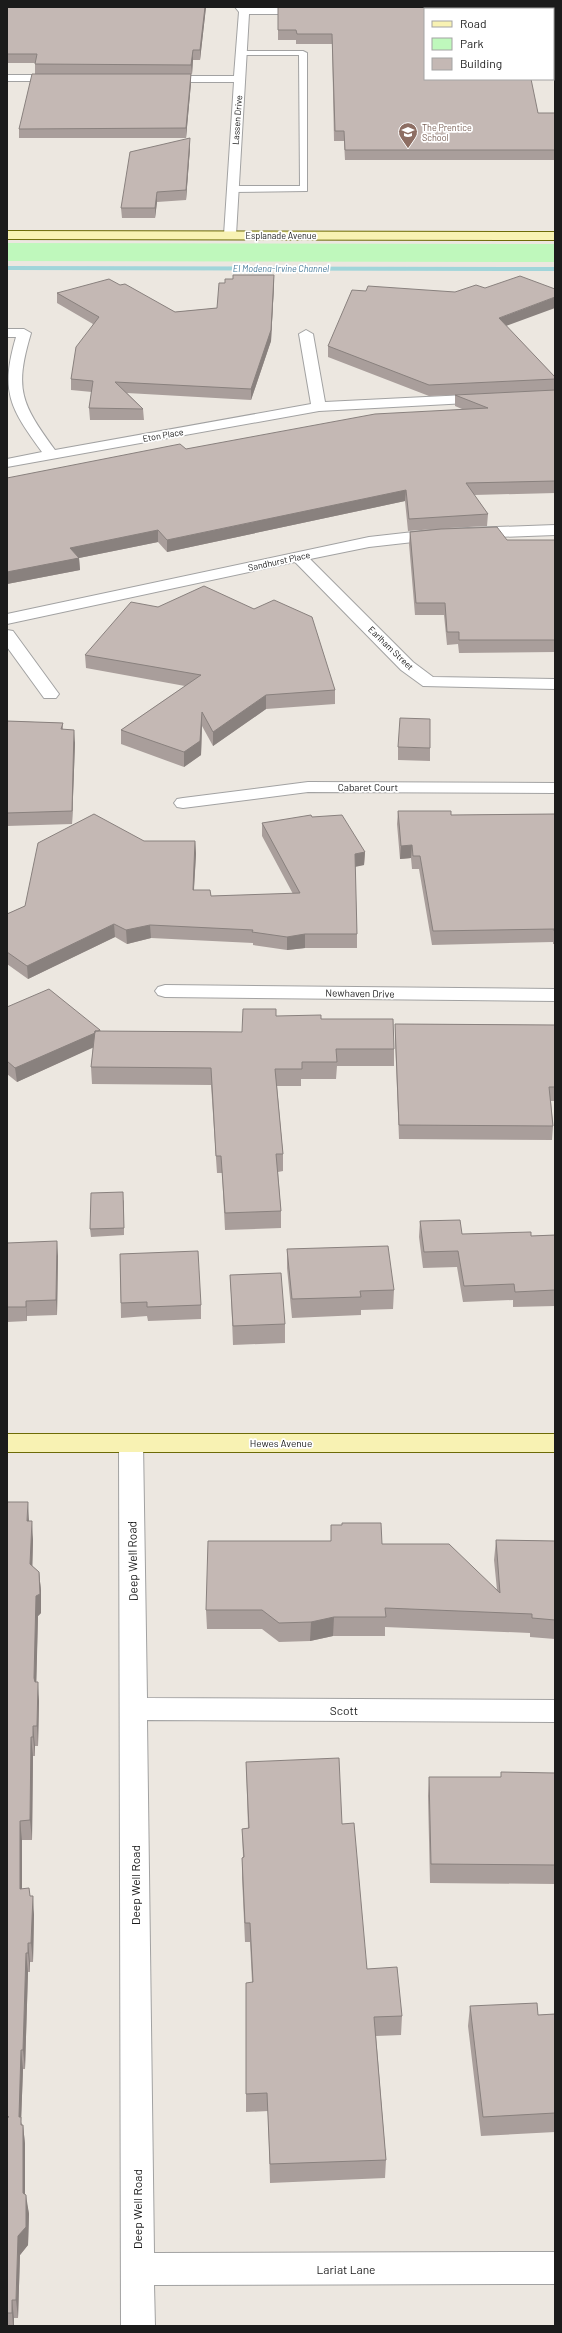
<svg xmlns="http://www.w3.org/2000/svg" width="562" height="2333" font-family="Barlow,sans-serif">
<style>
.park{fill:#bff8bc}
.lines{fill:none;stroke-linecap:round;stroke-linejoin:round}
.stream{fill:#a1d5da;fill-rule:evenodd}
.lane-casing{stroke:#a2a2a2;stroke-width:2}
.street-casing{stroke:#a2a2a2;stroke-width:2}
.secondary-casing{stroke:#6d6b07;stroke-width:2}
.lane{fill:#fff;fill-rule:evenodd}
.street{fill:#fff;fill-rule:evenodd}
.secondary{fill:#f8f2b3;fill-rule:evenodd}
.wall{fill:#a99e9b}
.shaded-wall{fill:#89817e}
.building{fill:#c4b8b4;stroke:#89817e}
.labels{text-anchor:middle;dominant-baseline:central;stroke-width:3.5;stroke-linejoin:round;paint-order:stroke}
.far-street-label{font-size:9px;fill:#1b1b1b;stroke:#fff}
.far-education-label{font-size:9px;fill:#785e54;stroke:#fff;text-anchor:start}
.far-water-label{font-size:9px;font-style:italic;fill:#447999;stroke:#fff}
.street-label{font-size:10px;fill:#1b1b1b;stroke:#fff}
.near-street-label{font-size:12px;fill:#1b1b1b;stroke:#fff}
</style>
<rect width="100%" height="100%" fill="#ece7e0"/>
<!-- park -->
<path class="park" d="M7,243l548,1v18l-548,-1z"/>
<g class="lines">
<!-- stream -->
<path class="stream" d="M7,266l548,1v4l-548,-1z"/>
<!-- lane casing -->
<g class="lane-casing">
<path id="lane" d="M238,51h65l4,2v138l-74,1 -4,-3 4,-3h67l-1,-131h-61z"/>
</g>
<!-- street casing -->
<g class="street-casing">
<path id="street" d="M235,7l73,1 5,3 -5,3h-59l-13,221 -6,4 -6,-4 10,-153h-73l-5,-3 5,-3h73l5,-64z
M7,75h54l5,3 -5,3h-54z
M7,329h17l7,4c-17,57 -10,70 24,117l256,-46 -12,-70 7,-4 7,4 12,68 161,-8 7,4 -7,4 -167,9 -312,56v-8l35,-7c-32,-44 -42,-60 -26,-115h-9z
M555,525v10l-115,4 -71,8 -59,12 103,103 20,15 122,2v10l-132,-3 -22,-16 -106,-108 -288,62v-10l362,-77 71,-8z
M7,630l6,1 43,59 3,4 -3,4h-12l-37,-51z
M308,782l247,1v10l-247,-1 -125,16 -6,-1 -3,-4 3,-4 6,-1z
M165,985l390,4v12l-390,-4 -7,-2 -3,-4 3,-4z
M131,1434l9,3 3,6 4,255 408,2v22l-408,-2 7,533 401,-1v32l-401,1 1,41h-34l-2,-883 3,-6z"/>
</g>
<!-- secondary casing -->
<g class="secondary-casing">
<path id="secondary" d="M7,231l548,1v8l-548,-1z
M7,1434h548v18h-548z"/>
</g>
<!-- lane -->
<use href="#lane" class="lane"/>
<!-- street -->
<use href="#street" class="street"/>
<!-- secondary -->
<use href="#secondary" class="secondary"/>
</g>
<!-- wall -->
<path class="wall" d="M7,7h199l-6,53h-7l-1,14h-157v-11h-28z
M278,7h277v41h-2v-39h-128l113,104h17v47h-210l-1,-19h-10l-2,-97h-36v-4h-18z
M191,74v9l-5,55h-167v-9z
M190,148l-4,52 -29,2 -2,16h-33l-1,-10z
M120,285l55,27 42,-4 57,-23 -3,56 -20,59 -124,-7 16,16 1,11h-54l-1,-12 3,-16 -21,-2v-11l22,-55 -36,-21v-10z
M506,326l49,51v116l-81,2 14,19 -1,12 -38,2 58,12h48v112l-96,1 -1,-9 -11,1 -3,-30h-29l-6,-71 1,-12 25,-3 -27,2 -3,-30 -238,51 -9,-10 -79,16 1,12 -73,14 179,-135 276,-40 -7,-3v-11l23,-1 -49,2 -101,-39v-11z
M85,655l250,35v14l-69,5 -53,37 -11,-20 -1,29 -17,12 -63,-23v-14l64,-44 -99,-18z
M7,721l56,2v6l12,14 -3,81 -65,2z
M398,747l32,1v13l-32,-1z
M398,811l53,4 104,-1v130h-2v-2l-121,3 -13,-76h-7l-1,-11 -11,1 -3,-35z
M312,817l53,35 -1,13 -9,1 2,68v14h-52l-18,2 -34,-5v-2l-102,-5 -24,6 -12,-7 -87,42 -21,-15v-50l18,-8 119,-65h51l1,13 -2,36 17,6 82,-2 -31,-58v-13z
M7,1007l93,23 1,1 141,1 34,-16 45,3 73,30v17h-57l-1,13h-35v7h-24l6,68v17l-5,1 3,39v17l-56,2 -3,-57h-5l-6,-88 -119,-1 -1,-17 2,-20 -76,35 -10,-8z
M395,1024l160,1v76h-4l2,25 -1,14 -153,-1 -4,-101z
M124,1200v35l-33,2 -1,-8z
M420,1221l42,13 69,2 24,-1v71l-42,1v-7l-50,2 -6,-35 -34,1 -4,-31z
M7,1243l51,13 -1,59 -30,1v5l-20,1z
M287,1249l107,41 -1,19 -32,1v5l-69,3 -5,-50z
M120,1254l81,51v14l-53,2 -1,-5 -26,2z
M230,1275l55,49v19l-52,2 -2,-51z
M7,1502l22,19 4,19 -1,26 7,6 2,19v22l-3,3 -2,66 3,19 -1,45h-3v10h-2l-1,84h-10v49l8,7 4,19 -1,47h-3v10h-2l-3,97h-2l-2,53 1,3h1l2,19v51l4,19 -1,31 -8,10 -2,63h-4v8h-7z
M496,1540l59,1v98l-25,-2v-4l-145,-6v9h-52l-23,5 -31,1 -17,-13h-55l-1,-19 176,-66 115,46 -3,-30z
M246,1762l96,62 25,145 35,47 -1,19 -25,1 10,124 -1,18 -115,5 -2,-72 -22,1v-18l6,-112 -2,-40h-5l-3,-65v-19l1,-1 -1,-28 6,-1z
M555,1773v111l-125,-1 -2,-87 1,-19h71z
M470,2006l68,9 17,-1v118l-74,4 -13,-110z"/>
<!-- shaded-wall -->
<path class="shaded-wall" d="M205,7h1l-6,53v-10z
M193,50v10l-1,14 -1,-9z
M191,74v9l-5,55v-10z
M190,138v10l-4,52v-10z
M157,192v10l-2,16v-10z
M274,275v10l-3,56 -20,59v-11z
M555,297v11l-57,21 1,-11z
M406,490l-1,11 -238,51v-12z
M158,530v12l-79,16 1,12 -73,14v-12l63,-24z
M266,695v14l-53,37v-14z
M202,712v14l-1,29 -17,12v-15z
M74,730l1,13 -3,81v-13z
M195,841l1,13 -3,49v-13z
M412,845l-1,13 -11,1 1,-13z
M365,852l-1,13 -9,2v-13z
M114,924l1,13 -87,42 -1,-13z
M150,925l1,13 -24,6 -1,-14z
M305,934v14l-18,2v-13z
M100,1030l1,14 -84,38 -2,-14z
M57,1241l1,15 -1,59 -1,-15z
M26,1301l1,15v5l-1,-14z
M28,1502l1,19h-2z
M32,1521l1,19 -1,43 -2,-19z
M39,1572l2,19v22l-3,3 -2,81 -2,-19 2,-82z
M334,1617l-1,19 -23,5 1,-19z
M38,1682l1,19 -1,45 -1,-20z
M33,1726l2,20v10l-2,-19z
M31,1737l2,19 -1,84 -2,-20z
M20,1821l2,19v68l-2,-19z
M33,1896l1,19 -1,47 -2,-19z
M28,1943l2,19v10l-2,-19z
M26,1953l2,19 -3,97 -2,-19z
M21,2050l2,19 -2,53 2,14 -4,-19z
M23,2125l2,19v68l-2,-19z
M26,2195l3,19 -1,31 -8,10 -2,63 -2,-18 2,-64z
M12,2300l2,18v8h-1l-1,-13z"/>
<!-- building -->
<path class="building" d="M7,7h198l-5,43h-7l-2,15 -156,-1 2,-10h-30z
M278,7h277v32h-2v-30h-128v70h106l7,34h17v37h-210l-1,-19h-9l-3,-97h-35l-1,-4h-18z
M32,74h159l-5,54 -167,1z
M190,138l-4,52 -29,2 -2,16h-34l9,-56z
M233,275h41l-3,55 -20,59 -136,-7 28,27 -54,-1 4,-27 -22,-2 5,-32 23,-30 -42,-24 52,-14 11,6 5,-1 50,28 42,-4 2,-25h6v-4h8z
M520,276l35,13v8l-56,21 56,59v2l-126,6 -101,-39 24,-56 14,1 2,-5 87,6 21,-7 9,3z
M555,390v91l-89,2 22,31 -79,5 -3,-29 -239,50 -9,-10 -88,18 9,10 -72,14v-94l173,-34 6,5 189,-35 113,-6 -33,-13z
M497,527l10,13h48v100h-96v-8h-12l-2,-29h-29l-6,-71 31,-3z
M204,586l50,23 20,-9 38,17 23,73 -69,5 -53,37 -11,-20 -2,29 -16,11 -63,-22 80,-55 -116,-20 46,-53 27,5z
M400,718l30,1v29l-32,-1z
M7,721l56,2 -2,6 13,1 -2,81 -65,2z
M398,811h53v4l104,-1v117h-1v-2l-121,2 -13,-75h-7l-1,-11 -11,1z
M94,814l50,27h51l-2,49h17l1,6 89,-3 -38,-70 49,-8 1,2 30,-2 23,37 -10,2 2,80h-52l-18,3 -35,-5 1,-2 -103,-5 -24,5 -12,-6 -87,42 -20,-14v-38l18,-8 13,-63z
M49,989l51,41 -2,1h-3v2l-80,35 -8,-7v-54z
M243,1009h33v7l45,-1v4h72l1,30h-58l1,13h-35v7h-27l8,85h-7l5,57 -56,2 -4,-57h-5l-5,-88 -120,-1 4,-36 147,1z
M395,1024l160,1v62h-6l4,39 -154,-1z
M123,1192l1,36 -34,1 1,-36z
M460,1220l2,14 69,-2v4l24,-1v55l-40,2 -1,-8 -50,2 -6,-35 -34,1 -4,-31z
M57,1241l-1,59 -30,1v6h-19v-64z
M388,1246l6,44 -34,1 1,6 -69,2 -5,-50z
M198,1251l3,54 -54,2v-5l-26,1 -1,-49z
M281,1273l4,51 -52,2 -3,-51z
M7,1502h21l-1,19h5l-2,43 9,8 1,22 -4,2 -2,82 1,4h3l-1,44h-4v11h-2l-1,83 -10,1v68l9,-1 1,8h3l-2,47h-3v10h-2l-3,97h-2l-2,67h2v8h2v68l3,2v32l-8,9 -2,64h-4v13h-5v-196h2l-2,-1z
M342,1523h39l1,21h67l51,49 -4,-53 59,1v79l-23,-2v-4l-147,-6 1,9h-52l-23,5 -32,1 -17,-13h-56l2,-69h123v-16h11z
M339,1758l3,66 12,-1 13,146 30,-2 5,49 -28,1 12,143 -116,4 -3,-71 -21,1v-111l7,-1 -3,-59h-5l-3,-65 2,-1 -2,-28 7,-1 -3,-66z
M501,1772l54,1v92l-124,-1 -2,-87h72z
M537,2003l1,12 17,-1v99l-72,4 -13,-111z"/>
<!-- icons -->
<defs>
<g id="school-pin" transform="scale(1)"><path d="M0 17L-7.5 6A9.5 9.5 0 1 1 7.5 6Z" fill="#8d6e63" stroke="#fff"/><path d="M0-5L7-2L0 1L-7-2ZM-4 1L0 2.5L4 1V4Q0 6-4 4Z" fill="#fff"/></g>
</defs>
<g fill-rule="evenodd">
<use href="#school-pin" x="408" y="132"/>
</g>
<g class="labels">
<!-- far-street labels -->
<g class="far-street-label">
<text transform="translate(237 120) rotate(-86)">Lassen Drive</text>
<text x="281" y="235">Esplanade Avenue</text>
<text transform="translate(163 435) rotate(-10)">Eton Place</text>
<text transform="translate(279 561) rotate(-12)">Sandhurst Place</text>
<text transform="translate(391 648) rotate(44)">Earlham Street</text>
</g>
<!-- far-education labels -->
<g class="far-education-label">
<text x="422" y="127">The Prentice<tspan x="422" dy="10">School</tspan></text>
</g>
<!-- far-water labels -->
<g class="far-water-label">
<text x="281" y="268">El Modena-Irvine Channel</text>
</g>
<!-- street labels -->
<g class="street-label">
<text x="368" y="787">Cabaret Court</text>
<text transform="translate(360 993) rotate(1)">Newhaven Drive</text>
<text x="281" y="1443">Hewes Avenue</text>
</g>
<!-- near-street labels -->
<g class="near-street-label">
<text transform="translate(132 1561) rotate(-91)">Deep Well Road</text>
<text x="344" y="1710">Scott</text>
<text transform="translate(135 1885) rotate(-90)">Deep Well Road</text>
<text transform="translate(137 2209) rotate(-90)">Deep Well Road</text>
<text x="346" y="2269">Lariat Lane</text>
</g>
</g>
<!-- border -->
<rect width="562" height="2333" fill="none" stroke="#1b1b1b" stroke-width="16"/>
<!-- legend -->
<rect x="424" y="8" width="130" height="72" fill="#ffffff" stroke="#a4a4a4"/>
<rect x="432" y="21" width="20" height="6" fill="#f8f2b3" stroke="#a4a4a4"/>
<text x="460" y="28" font-size="12" fill="#1b1b1b">Road</text>
<rect x="432" y="38" width="20" height="12" fill="#bff8bc" stroke="#a4a4a4"/>
<text x="460" y="48" font-size="12" fill="#1b1b1b">Park</text>
<rect x="432" y="58" width="20" height="12" fill="#c4b8b4" stroke="#a4a4a4"/>
<text x="460" y="68" font-size="12" fill="#1b1b1b">Building</text>
</svg>
